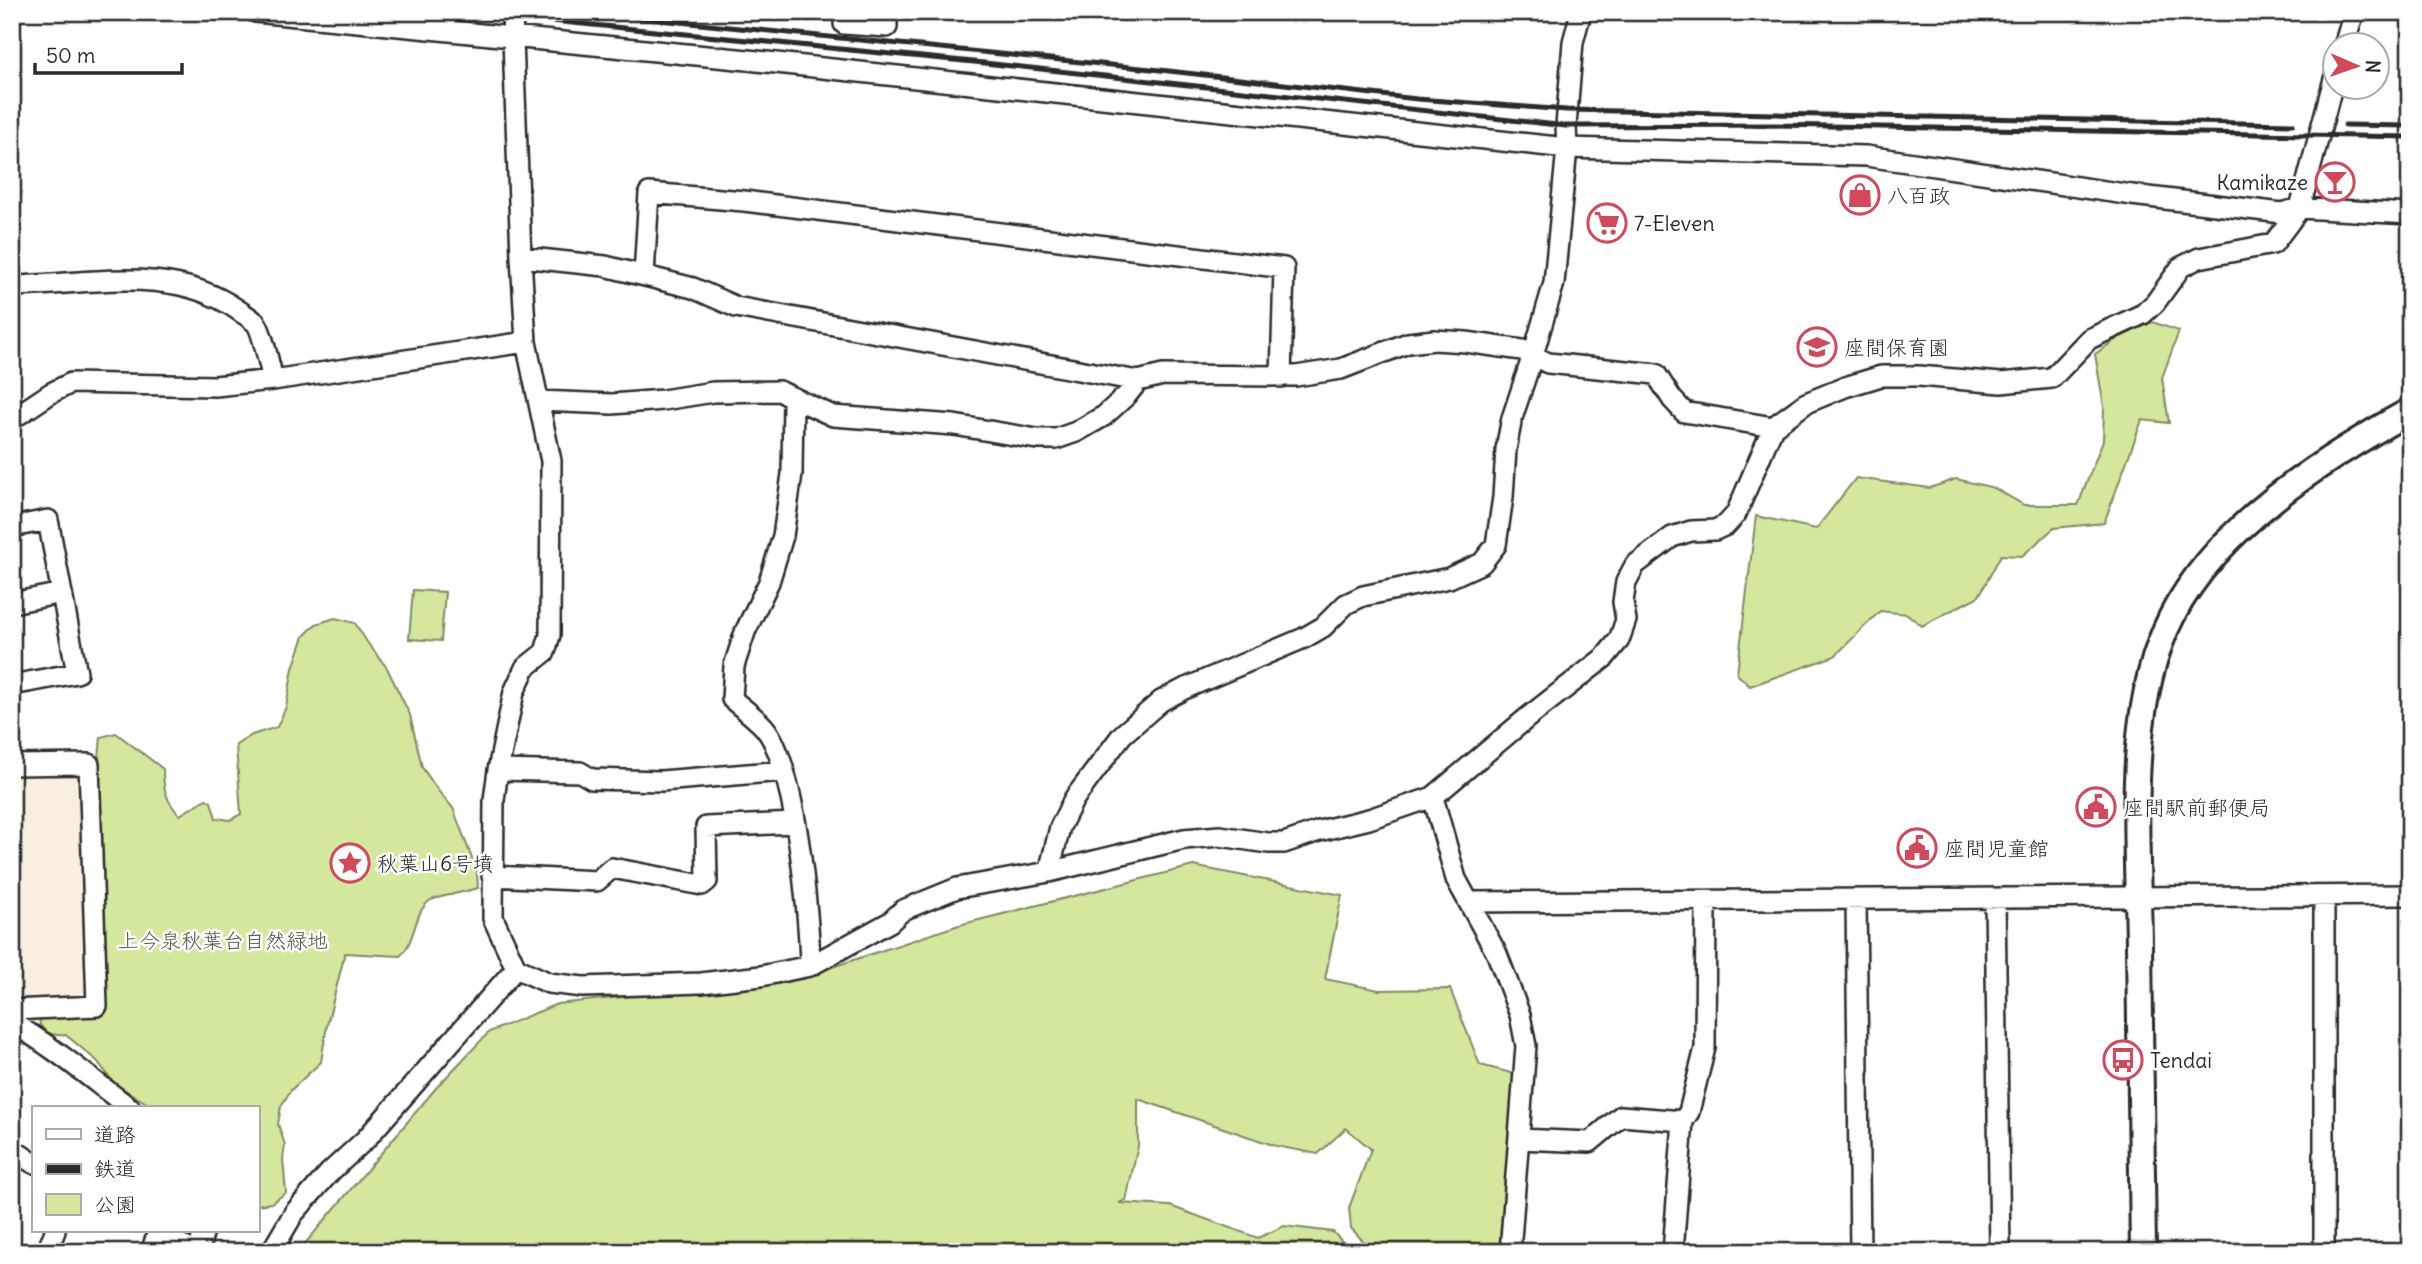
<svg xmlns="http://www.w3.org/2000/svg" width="2422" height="1264" font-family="Delius,'Klee One',sans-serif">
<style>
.built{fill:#f9efe1}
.green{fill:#d3e89c;stroke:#7f8a64;stroke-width:2}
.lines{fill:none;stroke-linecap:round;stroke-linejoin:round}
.minor-casing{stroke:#2b2b2b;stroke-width:24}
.tertiary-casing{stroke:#2b2b2b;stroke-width:30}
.minor{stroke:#fff;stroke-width:19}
.tertiary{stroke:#fff;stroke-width:24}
.rail{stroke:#2b2b2b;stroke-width:5}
.labels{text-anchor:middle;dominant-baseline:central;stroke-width:5;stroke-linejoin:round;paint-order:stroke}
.poi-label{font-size:21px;fill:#2b2b2b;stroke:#fff;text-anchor:start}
.park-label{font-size:21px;fill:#555a47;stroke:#fff}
</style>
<rect width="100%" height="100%" fill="#fff"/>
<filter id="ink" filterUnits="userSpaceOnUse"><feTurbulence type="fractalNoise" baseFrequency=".0143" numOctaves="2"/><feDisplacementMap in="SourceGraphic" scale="14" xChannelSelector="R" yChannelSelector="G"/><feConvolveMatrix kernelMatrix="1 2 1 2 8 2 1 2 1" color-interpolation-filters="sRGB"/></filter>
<g filter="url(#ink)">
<!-- built -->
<path class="built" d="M78,772l7,6 4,213 -8,6 -69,2v-226z"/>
<!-- green -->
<path class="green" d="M2152,322l27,9 -17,47 7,45 -27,-3 -38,103 -50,5 -32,28 -21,-1 -22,41 -57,30 -15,-12 -27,-3 -45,45 -85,30 -13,-12 19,-158 60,13 40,-51 74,10 26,-9 38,9 30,17h54l25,-65 1,-33 -9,-53 25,-17z
M413,590l32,2 -4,49 -32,-2z
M335,618l20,5 12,19 20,26 23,47 12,52 17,25 14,16 24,64 1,16c-9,3 -42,9 -47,12 -18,11 -14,40 -31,56l-55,-3 -18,72 -6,37 -30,28 -10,16 -3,18 7,21 -2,14 3,34 -15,10 -14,2v-97h-102l-40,-24 -18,-23 -31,-26c-14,1 -30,-3 -26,-21l63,-5 -4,-251 2,-21 15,-4 47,36c0,19 3,33 17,46l26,-16 5,3 5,16 14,2 11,-6 -5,-69 16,-10 25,-8 9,-20 7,-39 11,-32 12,-12z
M1193,866l149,29 -17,84 54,11 71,-1 30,76 39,10 -14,106 -2,63 -3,8h-127l-22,-24 -2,-20 22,-59 -25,-21 -28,26 -42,-8 -138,-47v47l-12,54 -7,3 51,3 88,32 26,-12 49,6 19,20h-1054l138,-164 53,-56 68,-28 242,-26 160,-53z"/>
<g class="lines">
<!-- minor casing -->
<g class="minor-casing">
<path id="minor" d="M255,12l493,48 819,88 299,8 266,39 150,18 18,-5 110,6
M512,12l9,245 5,85 25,119 -1,174 -5,17 -20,16 -11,24 -16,78 -4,30 -1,118 23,50 33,15 34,4 118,-4 60,-7 49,-10 80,-44 13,-12 54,-22 92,-16 135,-33 36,-3 48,7h16l35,-12 50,-12 64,-22 94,-79 78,-61 14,-17 7,-20 -3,-18 3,-20 9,-17 37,-28 19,-6 24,-1 11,-5 10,-11 37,-87 33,-24 39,-16 36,-11h38l82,7 51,-5 37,-39 54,-25 12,-11 26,-36 18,-9 74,-14 27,-36 34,-129
M844,24l43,3v-15
M2344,46l10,-34
M521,257l84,9 88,22 43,19 402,74
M644,275l5,-82 95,8 540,67 -3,109
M12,286c75,-1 160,-23 226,24 6,4 13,8 18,13 6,7 14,45 17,57
M793,399l-1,75 -9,62 -14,46 -24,50 -11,34 -2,33c10,9 23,18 32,28 32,37 45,188 46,239
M539,401l73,3 51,-4 50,-8 66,-1 54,25 121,9 83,14h19l20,-7 28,-16 23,-21 11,-14 25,-6 133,1 45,-7 67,-26 26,-3 32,2 56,8 26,13 108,11 16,25 12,13 89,15
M12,419l39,-26 20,-10 144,3 58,-6 253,-38
M12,527l36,-7 29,153 -65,12
M12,603l50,-10
M12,765l77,-1 8,242 -85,4
M498,770l82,2 12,7 69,2 123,-10
M1433,797l23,82 41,75 23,61 6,31 -16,206
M1049,872l11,-45 14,-28 48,-64 39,-34 25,-13 118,-50 19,-11 23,-23 17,-8 86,-18 33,-15 14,-18 7,-48 3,-48 6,-31 21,-63 21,-72 13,-135 -1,-22 7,-84 8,-30
M492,876l105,5 15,-13 90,17 5,-4 -1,-54 89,-4
M2324,896v356
M1995,899l5,353
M1856,900l4,352
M1469,902l941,-7
M12,1023c42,24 79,56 118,85
M1519,1139l71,3 31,-26 62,5
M12,1149l21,14
M156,1231l38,21
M47,1252l8,-21
M151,1252l7,-20
M198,1252l6,-21
M271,1252l23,-39 36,-41 36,-33 150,-171
M1673,1252l10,-131 6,-9 16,-64 1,-147"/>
</g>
<!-- tertiary casing -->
<g class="tertiary-casing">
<path id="tertiary" d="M2143,1252c-2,-103 -3,-205 -4,-307 -1,-102 -15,-236 33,-329 47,-91 151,-157 238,-205"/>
</g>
<!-- minor -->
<use href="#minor" class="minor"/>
<!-- tertiary -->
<use href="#tertiary" class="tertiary"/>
<!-- rail -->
<path class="rail" d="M460,12l524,51 582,63 209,-1 635,12
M579,12l572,57 266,30 150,11 726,14
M2345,125l65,1"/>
</g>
</g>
<!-- icons -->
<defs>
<g id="bar-ring" transform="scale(2.0125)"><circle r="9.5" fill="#fff" stroke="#d1495b" stroke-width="1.5"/><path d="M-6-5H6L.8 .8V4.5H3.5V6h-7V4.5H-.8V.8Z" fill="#d1495b"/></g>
<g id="shop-ring" transform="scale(2.0125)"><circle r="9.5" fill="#fff" stroke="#d1495b" stroke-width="1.5"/><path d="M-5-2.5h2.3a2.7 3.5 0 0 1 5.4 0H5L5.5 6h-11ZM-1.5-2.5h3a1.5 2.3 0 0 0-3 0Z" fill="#d1495b"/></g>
<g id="supermarket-ring" transform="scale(2.0125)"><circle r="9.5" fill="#fff" stroke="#d1495b" stroke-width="1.5"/><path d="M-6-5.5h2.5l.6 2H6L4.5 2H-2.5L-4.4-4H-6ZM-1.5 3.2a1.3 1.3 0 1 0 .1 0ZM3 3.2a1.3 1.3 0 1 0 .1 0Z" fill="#d1495b"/></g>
<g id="school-ring" transform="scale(2.0125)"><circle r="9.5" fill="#fff" stroke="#d1495b" stroke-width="1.5"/><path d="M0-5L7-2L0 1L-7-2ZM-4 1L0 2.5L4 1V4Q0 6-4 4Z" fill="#d1495b"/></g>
<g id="civic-ring" transform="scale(2.0125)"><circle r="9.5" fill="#fff" stroke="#d1495b" stroke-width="1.5"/><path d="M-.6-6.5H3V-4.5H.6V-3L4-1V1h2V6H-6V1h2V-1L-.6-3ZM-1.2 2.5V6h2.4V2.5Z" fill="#d1495b"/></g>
<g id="sight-ring" transform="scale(2.0125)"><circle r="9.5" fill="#fff" stroke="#d1495b" stroke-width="1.5"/><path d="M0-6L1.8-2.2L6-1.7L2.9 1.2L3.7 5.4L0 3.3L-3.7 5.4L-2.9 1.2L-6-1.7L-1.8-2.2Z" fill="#d1495b"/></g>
<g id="bus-ring" transform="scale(2.0125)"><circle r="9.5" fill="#fff" stroke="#d1495b" stroke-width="1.5"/><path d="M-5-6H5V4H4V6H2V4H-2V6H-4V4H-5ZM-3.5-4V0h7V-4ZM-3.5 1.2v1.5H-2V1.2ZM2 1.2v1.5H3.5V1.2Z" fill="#d1495b"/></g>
</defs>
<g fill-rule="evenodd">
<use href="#bar-ring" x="2335" y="182"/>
<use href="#shop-ring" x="1860" y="195"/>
<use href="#supermarket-ring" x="1607" y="223"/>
<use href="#school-ring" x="1817" y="347"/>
<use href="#civic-ring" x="2096" y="807"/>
<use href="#civic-ring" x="1917" y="848"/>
<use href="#sight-ring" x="350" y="863"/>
<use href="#bus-ring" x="2123" y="1060"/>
</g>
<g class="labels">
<!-- poi labels -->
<g class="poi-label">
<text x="2308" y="182" text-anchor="end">Kamikaze</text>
<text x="1887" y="195">八百政</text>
<text x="1634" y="223">7-Eleven</text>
<text x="1844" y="347">座間保育園</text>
<text x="2123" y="807">座間駅前郵便局</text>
<text x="1944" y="848">座間児童館</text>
<text x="377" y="863">秋葉山6号墳</text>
<text x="2150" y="1060">Tendai</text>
</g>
<!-- park labels -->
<g class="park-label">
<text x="223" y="940">上今泉秋葉台自然緑地</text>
</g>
</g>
<!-- margin -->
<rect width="2422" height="1264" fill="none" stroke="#fff" stroke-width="42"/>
<rect x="21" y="21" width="2380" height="1222" fill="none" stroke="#2b2b2b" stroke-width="2.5" filter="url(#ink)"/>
<!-- legend -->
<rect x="32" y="1106" width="228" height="126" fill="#ffffff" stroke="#aaaaaa" stroke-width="2"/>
<rect x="46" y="1129" width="35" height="10" fill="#ffffff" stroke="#aaaaaa" stroke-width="2"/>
<text x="94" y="1142" font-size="21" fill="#2b2b2b">道路</text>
<rect x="46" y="1164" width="35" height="10" fill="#2b2b2b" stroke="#aaaaaa" stroke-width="2"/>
<text x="94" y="1176" font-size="21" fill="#2b2b2b">鉄道</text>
<rect x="46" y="1194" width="35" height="21" fill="#d3e89c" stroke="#aaaaaa" stroke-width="2"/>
<text x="94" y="1212" font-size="21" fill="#2b2b2b">公園</text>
<!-- north arrow -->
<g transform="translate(2356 66) rotate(92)"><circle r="33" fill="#ffffff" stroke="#aaaaaa" stroke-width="2"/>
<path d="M0-5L12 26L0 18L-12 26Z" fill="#d1495b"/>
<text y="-10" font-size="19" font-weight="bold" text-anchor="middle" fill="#2b2b2b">N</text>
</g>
<!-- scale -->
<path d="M35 63v10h147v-10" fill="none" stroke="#2b2b2b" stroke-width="3.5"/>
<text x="46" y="63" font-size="21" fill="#2b2b2b" stroke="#ffffff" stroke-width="5" paint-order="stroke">50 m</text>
</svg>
